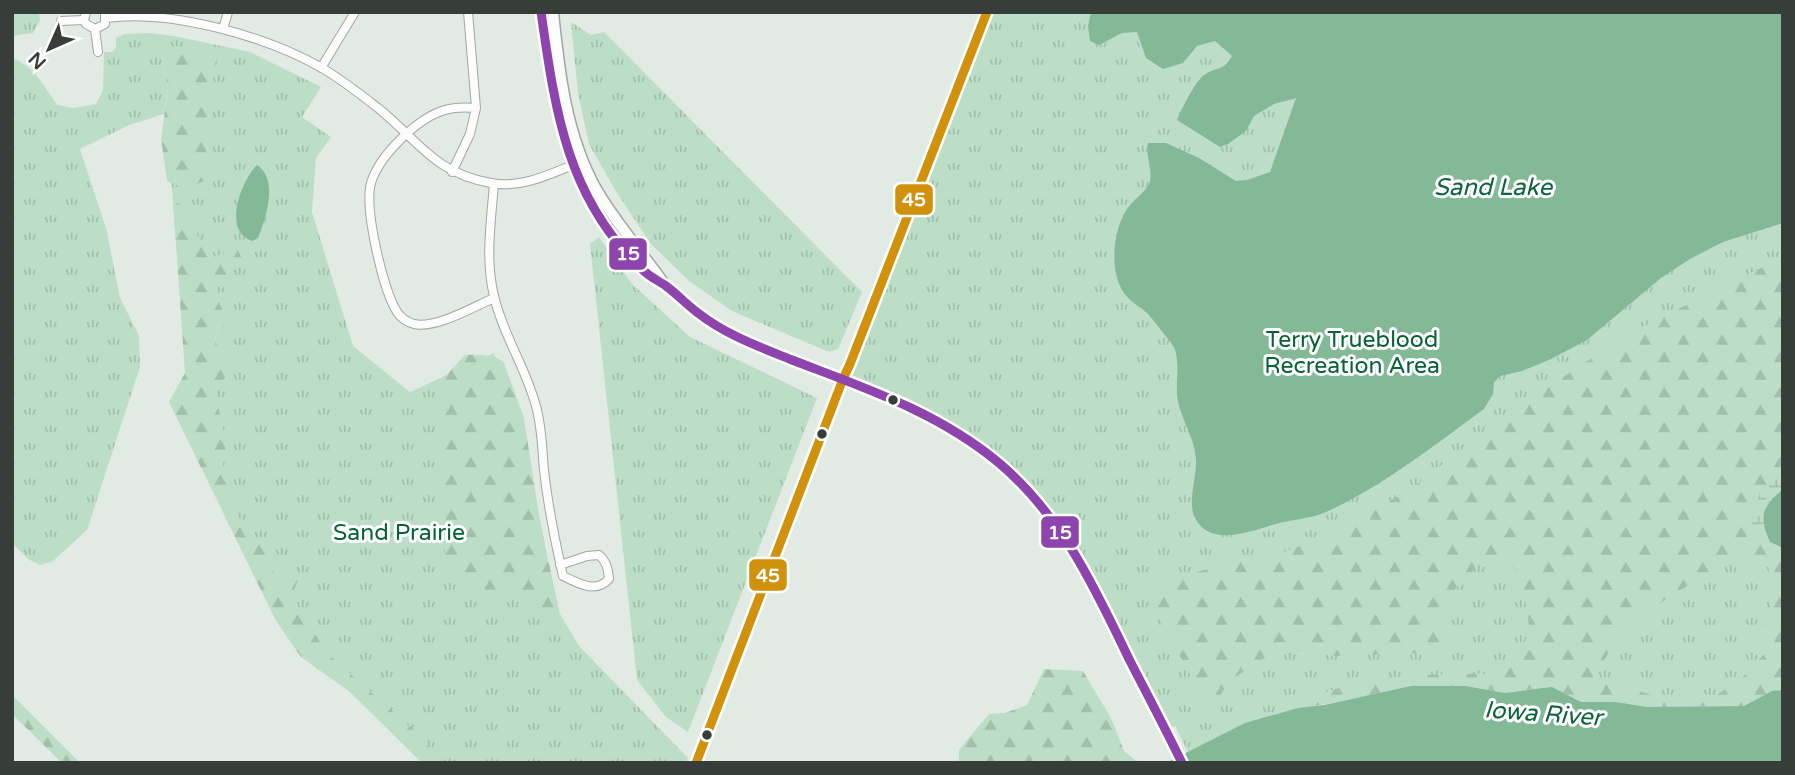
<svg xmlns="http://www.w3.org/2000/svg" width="1795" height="775" font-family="'Varela Round',sans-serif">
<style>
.grass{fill:url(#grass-tufts)}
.forest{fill:url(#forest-firs);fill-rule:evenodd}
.wetland{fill:url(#wetland-marsh)}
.water{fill:#84b998}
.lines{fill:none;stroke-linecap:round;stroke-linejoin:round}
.street-casing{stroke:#a2a7a3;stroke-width:10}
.secondary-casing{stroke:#a2a7a3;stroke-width:13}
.street{stroke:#fbfcfb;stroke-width:8}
.secondary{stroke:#fbfcfb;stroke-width:10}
.bus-1-casing{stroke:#fff;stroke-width:14}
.bus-2-casing{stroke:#fff;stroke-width:14}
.bus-1{stroke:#d1910b;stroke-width:9}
.bus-2{stroke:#8e44ad;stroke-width:9}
.bus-dot{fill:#373d39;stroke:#fff;stroke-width:2.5}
.labels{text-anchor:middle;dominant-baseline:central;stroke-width:6;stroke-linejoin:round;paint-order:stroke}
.park-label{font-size:23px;fill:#066237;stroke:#fff}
.water-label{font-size:24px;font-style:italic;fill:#0b643a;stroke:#fff}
.line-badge{stroke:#fff;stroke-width:2.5}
.badge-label{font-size:19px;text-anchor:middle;font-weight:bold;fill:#fff}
</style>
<defs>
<pattern id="grass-tufts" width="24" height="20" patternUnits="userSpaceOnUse" patternTransform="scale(1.75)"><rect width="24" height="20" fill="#bcdec7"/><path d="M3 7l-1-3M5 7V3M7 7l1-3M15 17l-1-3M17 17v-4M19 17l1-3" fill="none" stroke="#a2bfac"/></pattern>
<pattern id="forest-firs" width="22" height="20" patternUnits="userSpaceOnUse" patternTransform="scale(1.75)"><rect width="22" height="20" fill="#bcdec7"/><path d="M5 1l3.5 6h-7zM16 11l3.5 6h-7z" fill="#a2bfac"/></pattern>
<pattern id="wetland-marsh" width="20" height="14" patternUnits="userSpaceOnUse" patternTransform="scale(1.75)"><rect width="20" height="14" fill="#bcdec7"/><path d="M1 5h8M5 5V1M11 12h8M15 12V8" fill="none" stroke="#a2bfac"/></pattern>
</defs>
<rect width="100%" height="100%" fill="#e2eae4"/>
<!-- grass -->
<path class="grass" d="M12,12h27l1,8 -7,13 -21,3z
M987,12h796v680l-145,19 -121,-24 -67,-1 -89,11 -76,15 -97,40 -13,-26 -9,5 -110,-206 -75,-76 -138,-70z
M571,22l20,13 13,-3 258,260 -24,57 -9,3 -97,-41 -43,-30 -38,-37 -36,-54 -26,-46 -11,-51z
M149,33l25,3 76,16 71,35 -19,30 29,20 -15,21 -4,54 41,134 57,46 84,-39 27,66 37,196 2,-1 19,32 109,112 -2,5h-260l-144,-147 -91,-194 35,-46 -12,-35 4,-12 10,-6 -13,-31 6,-9 -42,-3 -11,-141 33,-11 -40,-78 7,38 -4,26 -35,11 -49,24 26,79 14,70 19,38 1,31 -53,163 -34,31 -13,4 -12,-6 -16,-16v-485c27,11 29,27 46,47l15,3 23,-4 7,-14 1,-38h8l4,-4v-10l9,-4z
M599,237l33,47 58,53 127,61 -129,334 -22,-15 -29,-37 -47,-436z"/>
<!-- forest -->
<path class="forest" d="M175,46l44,6 -9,43 -6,86 -18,8 -19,-8 -6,-42 7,-51 -7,-38z
M173,201l11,5 23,50 4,2 26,-10 6,13 -22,22 -6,9 13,31 -10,6 -4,12 13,13 -1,22 -10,13 5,36 6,13 -4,27 4,8 10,42 33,40v12l6,8 10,-1 12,6 -5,12 6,17 28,44 89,79 24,31h-18l-72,-71 -49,-35 -25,-36 -107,-219 16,-29z
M1783,257v216l-23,19 -12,40 35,24v134l-11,1 -28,15 -97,1 -32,-5h-34l-29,-15 -47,6 -39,-7h-55l-126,26c11,-6 22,-13 33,-17 54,-21 130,-22 187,-21l17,-21 7,-26 -5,-39 -16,-31 -26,5 -36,36 1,57 -38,-2 -74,3 -56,-8 -51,34 -17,30 -55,-99 -1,-32 126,-28 54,-20 74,-43 108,-83 113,-74zM1744,557l24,5 3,42 -6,21 -1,29 -19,21 -28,20 -36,3 -29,-3 -58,-18 29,-48 54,-37 53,-31z
M465,355c13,0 29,-2 39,8l20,55 16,104 20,92 -10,6 -25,-18 -32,-8 -28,-17 -17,3 -8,-74 1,-87 -4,-34z
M1044,669l39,2 28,47 13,33 15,12h-180v-13l30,-36 16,-1 22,-8z
M12,695l68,68h-18l-50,-49z"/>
<!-- wetland -->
<path class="wetland" d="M1783,473v16l-17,15 4,38 13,6v8l-35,-24 12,-40z"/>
<!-- water -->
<path class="water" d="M1091,12h692v211l-60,19 -33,17 -29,19 -74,62 -36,19 -29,12 -22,5 -6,6 -1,12 -9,15c-51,37 -102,78 -160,104 -16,6 -35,7 -52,12 -23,7 -62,22 -77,-7 -8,-16 2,-41 1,-58 -1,-24 -17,-42 -19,-66 -1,-14 3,-33 -3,-47 -1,-2 -23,-30 -26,-33 -7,-7 -18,-12 -24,-21 -16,-23 -11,-69 7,-89 6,-7 14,-12 18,-20 5,-11 -4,-28 -1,-41h18l33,15 37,23 11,-1 23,-8 26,-74 -22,6 -20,12 -8,15 -18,13 -8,3 -43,-27c5,-12 18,-38 27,-45 13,-9 19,-3 28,-19l-17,-15 -18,5 -14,17 -20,6 -17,-11 -9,-26 -15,1 -23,12 -9,-4 -2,-15z
M257,165c22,15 9,52 1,73l-6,3c-30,-9 -11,-60 5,-76z
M1783,489v59l-13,-6c-11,-26 -9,-34 13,-53z
M1411,686h55l39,7 47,-6 29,15h34l32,5 97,-1 28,-15 11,-1v73h-617l79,-40 53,-15 26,-3z"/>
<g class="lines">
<!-- street casing -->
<g class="street-casing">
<path id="street" d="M86,12l-2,8 2,4 9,5 10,-5v-12
M106,18c64,-9 160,18 216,50 19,11 38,26 56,40 41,33 56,65 113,75 31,6 58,-9 87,-20
M61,21l23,-1
M95,29l3,23
M223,29l5,-17
M321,68l34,-56
M476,108c-10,-1 -21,-1 -31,2 -28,8 -66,46 -74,73 -7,25 12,107 26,129 4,6 10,10 17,12 22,5 59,-17 80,-26
M452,172l18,-38 6,-26 -8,-96
M494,184c-3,38 -9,75 0,112 9,39 32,72 42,110 6,21 6,43 8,64 4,36 11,71 19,106 15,7 33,18 46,3 -1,-10 -2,-17 -10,-24l-12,1 -27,9"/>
</g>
<!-- secondary casing -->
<g class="secondary-casing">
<path id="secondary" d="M541,12c14,98 26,188 103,259 6,6 15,10 22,15 11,8 21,19 32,27 28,22 62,34 94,47 73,28 146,52 207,103 62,52 96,125 130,196 18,35 36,69 53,104
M553,12c6,60 13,123 43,177 19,33 44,61 66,92
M696,763l147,-384 7,-15 137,-352"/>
</g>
<!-- street -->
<use href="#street" class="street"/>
<!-- secondary -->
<use href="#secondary" class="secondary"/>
<!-- bus-1 casing -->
<g class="bus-1-casing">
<path id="bus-1" d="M696,763l147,-384 7,-15 137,-352"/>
</g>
<!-- bus-2 casing -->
<g class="bus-2-casing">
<path id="bus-2" d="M541,12c14,98 26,188 103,259 6,6 15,10 22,15 11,8 21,19 32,27 28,22 62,34 94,47 73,28 146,52 207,103 62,52 96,125 130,196 18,35 36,69 53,104"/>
</g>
<!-- bus-1 -->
<use href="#bus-1" class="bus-1"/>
<!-- bus-2 -->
<use href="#bus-2" class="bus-2"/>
</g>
<!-- markers -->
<g class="bus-dot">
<circle cx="893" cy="400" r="6"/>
<circle cx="822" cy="434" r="6"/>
<circle cx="707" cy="735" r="6"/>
</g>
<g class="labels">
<!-- park labels -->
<g class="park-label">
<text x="1352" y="340">Terry Trueblood<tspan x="1352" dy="26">Recreation Area</tspan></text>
<text x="399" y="533">Sand Prairie</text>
</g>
<!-- water labels -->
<g class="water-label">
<text x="1493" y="187">Sand Lake</text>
<text transform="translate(1543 714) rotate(4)">Iowa River</text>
</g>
</g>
<g class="line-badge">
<rect x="894" y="183" width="40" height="33" rx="7" fill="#d1910b"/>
<rect x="608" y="237" width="40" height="34" rx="7" fill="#8e44ad"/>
<rect x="1040" y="515" width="40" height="34" rx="7" fill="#8e44ad"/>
<rect x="748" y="558" width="40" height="34" rx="7" fill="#d1910b"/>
</g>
<g class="badge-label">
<text x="914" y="206">45</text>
<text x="628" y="260">15</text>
<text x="1060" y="539">15</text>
<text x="768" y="582">45</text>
</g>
<!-- border -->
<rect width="1795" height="775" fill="none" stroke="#373d39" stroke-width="28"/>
<!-- north arrow -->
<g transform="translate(49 49) rotate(225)" stroke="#ffffff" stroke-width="5" paint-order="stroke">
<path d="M0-5L12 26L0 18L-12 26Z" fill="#373d39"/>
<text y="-10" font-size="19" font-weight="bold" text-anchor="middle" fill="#373d39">N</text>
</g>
</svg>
